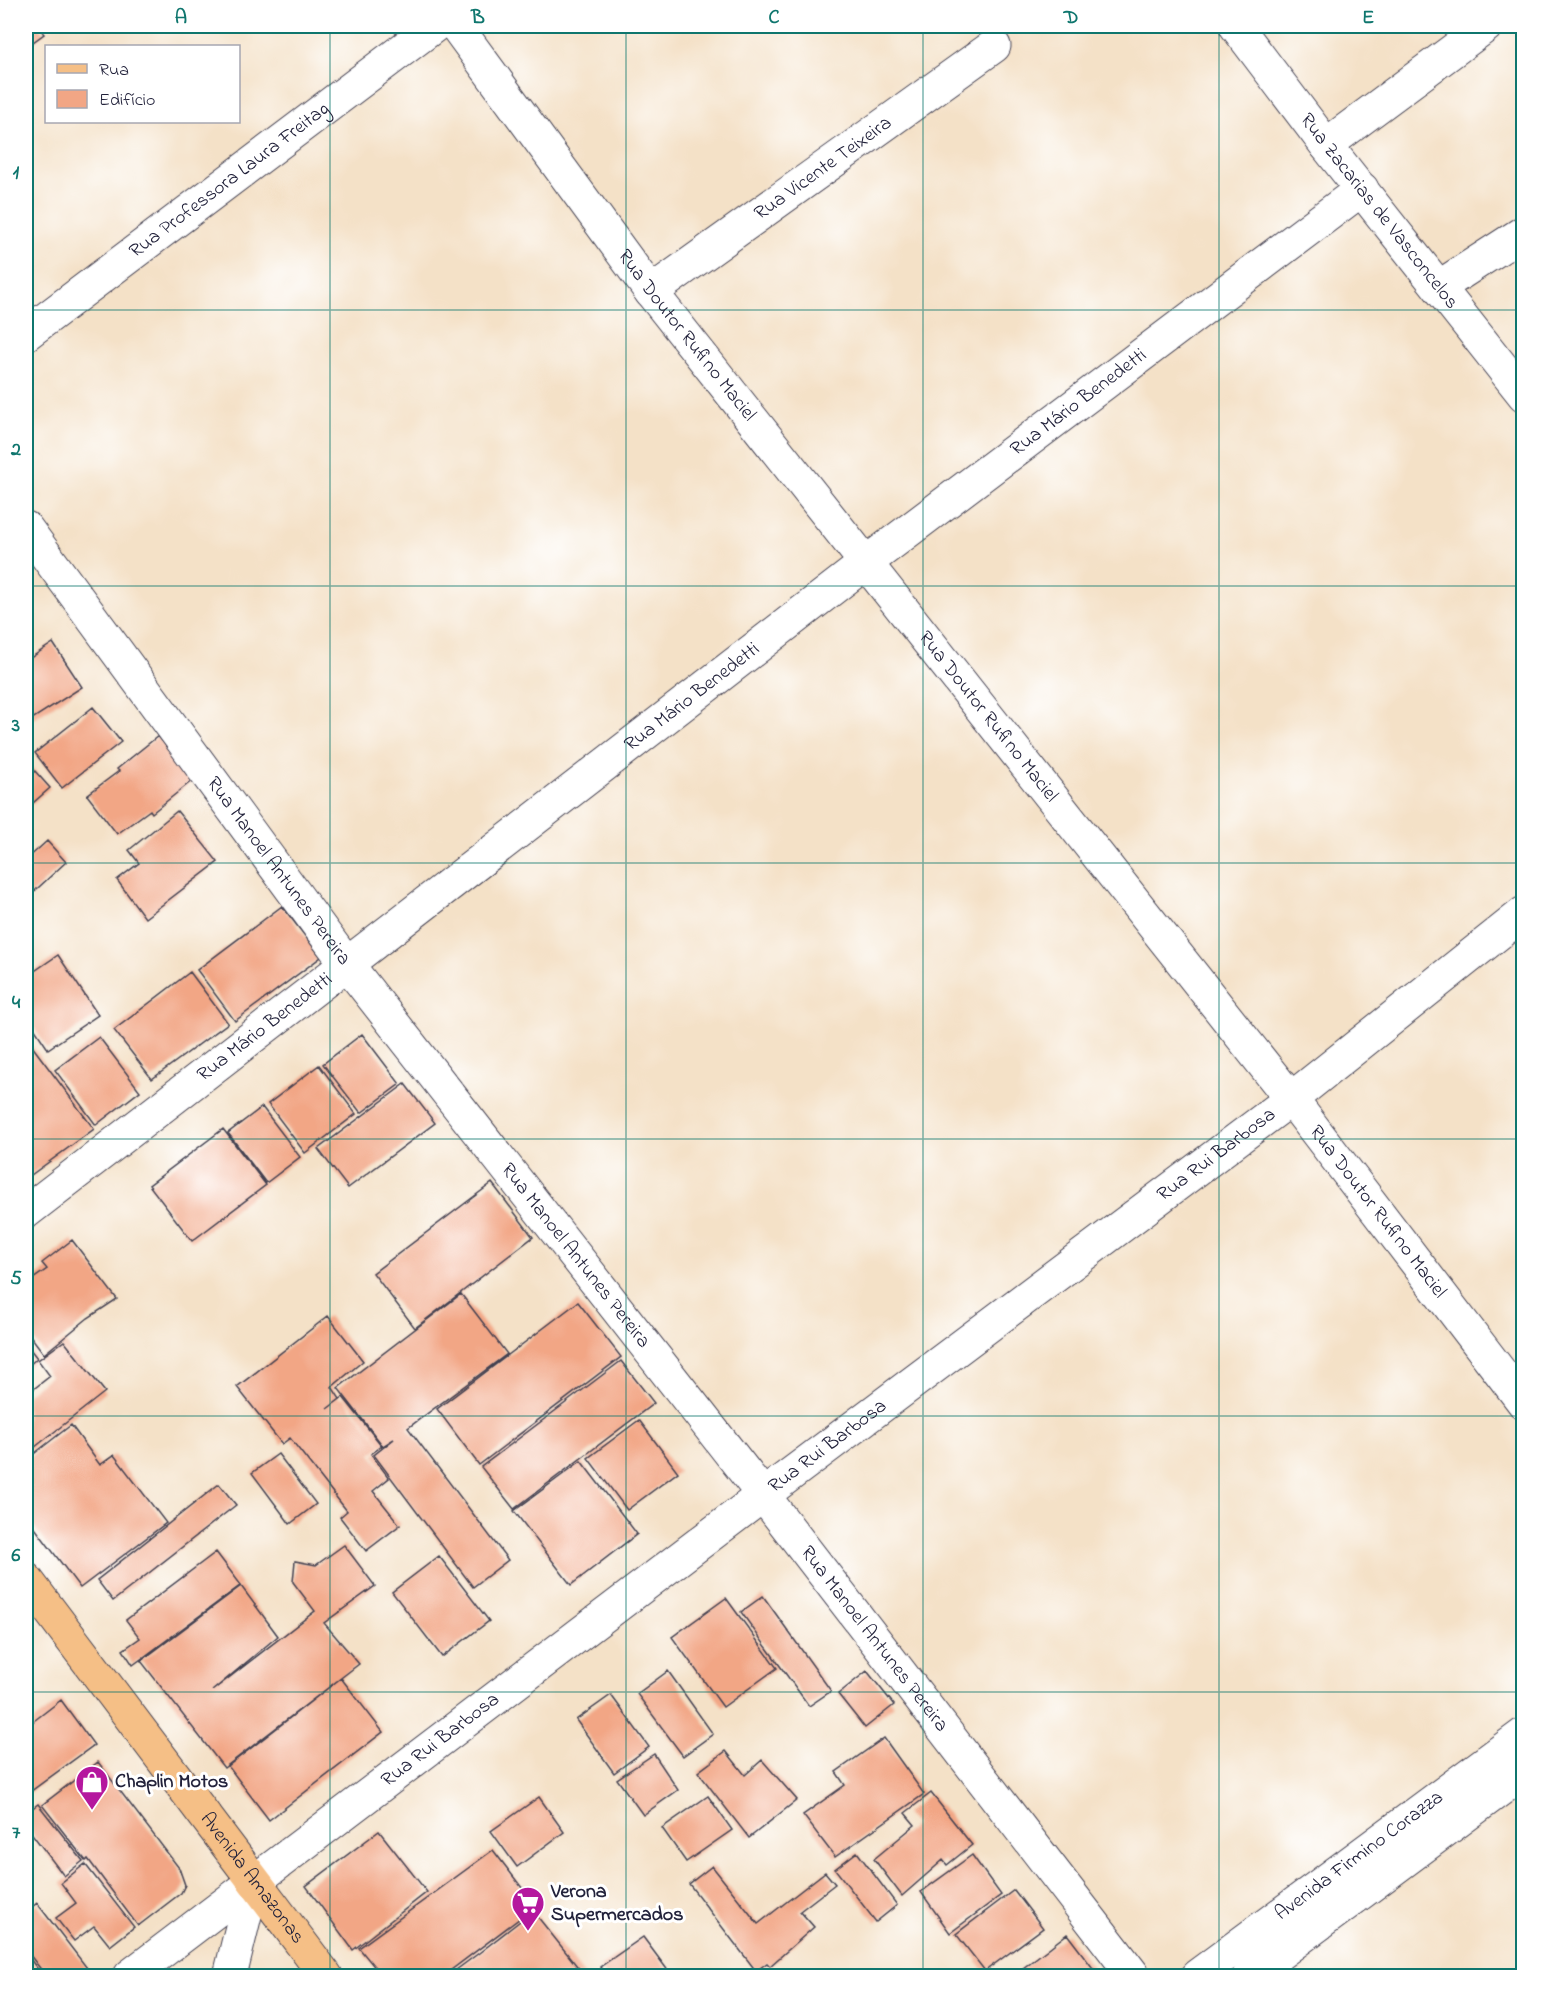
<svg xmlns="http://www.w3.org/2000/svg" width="1549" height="2002" font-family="'Indie Flower',sans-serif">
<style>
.building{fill:#f2a685}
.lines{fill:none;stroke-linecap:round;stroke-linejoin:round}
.minor-casing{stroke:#423f50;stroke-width:35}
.tertiary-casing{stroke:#423f50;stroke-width:35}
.primary-casing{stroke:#423f50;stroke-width:35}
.minor{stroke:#fff;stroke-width:33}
.tertiary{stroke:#fff;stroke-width:33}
.primary{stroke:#f5bf86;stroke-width:33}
.grid{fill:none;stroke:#0f766e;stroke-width:1.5;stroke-opacity:0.55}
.labels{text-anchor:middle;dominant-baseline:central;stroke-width:6;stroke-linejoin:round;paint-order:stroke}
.street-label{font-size:20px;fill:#22223b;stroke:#fff}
.poi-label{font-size:20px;font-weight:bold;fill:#22223b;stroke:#fff;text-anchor:start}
.neatline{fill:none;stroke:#0f766e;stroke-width:2}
.grid-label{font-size:20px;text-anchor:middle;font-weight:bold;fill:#0f766e}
</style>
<rect width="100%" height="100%" fill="#fff"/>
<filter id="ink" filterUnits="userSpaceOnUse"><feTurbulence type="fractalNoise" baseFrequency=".0167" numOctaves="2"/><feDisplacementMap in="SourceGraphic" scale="12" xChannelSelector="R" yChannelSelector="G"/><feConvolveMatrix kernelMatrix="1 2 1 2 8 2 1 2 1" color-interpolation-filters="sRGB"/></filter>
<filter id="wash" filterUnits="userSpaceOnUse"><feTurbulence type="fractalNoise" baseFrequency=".008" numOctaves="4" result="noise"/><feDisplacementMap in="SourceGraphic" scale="24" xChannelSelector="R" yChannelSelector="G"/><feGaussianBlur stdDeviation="1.35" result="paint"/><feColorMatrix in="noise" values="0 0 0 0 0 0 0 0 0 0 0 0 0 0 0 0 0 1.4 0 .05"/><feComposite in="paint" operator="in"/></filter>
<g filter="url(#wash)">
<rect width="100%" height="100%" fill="#f4e1c7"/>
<g id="blocks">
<!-- building -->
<path class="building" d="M26,26h12l6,8 -18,13z
M53,643l29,44 -56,36v-62z
M93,707l28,35 -59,46 -27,-35z
M158,736l35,44 -41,33 -2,-3 -33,24 -30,-39 32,-24 -2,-2z
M26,761l24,27 -24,21z
M177,811l41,51 -73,56 -28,-38 22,-17 -10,-13z
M47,841l19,21 -40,37v-39z
M282,906l39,51 -86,64 -38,-51z
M58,955l40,60 -50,34 -22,-33v-39z
M190,972l38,51 -76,56 -38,-49z
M362,1034l38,50 -39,29 -38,-49z
M99,1037l41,54 -44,34 -41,-55z
M26,1038l68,91 -63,46 -5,-7z
M319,1065l37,49 -51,39 -37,-49z
M405,1084l30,39 -87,65 -30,-39z
M262,1107l38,50 -34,26 -38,-50z
M223,1129l43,56 -74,56 -43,-56z
M492,1183l41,54 -118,91 -42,-55z
M72,1240l45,59 -29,19 -44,36 -18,-24v-46l21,-15 -5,-6z
M461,1294l46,60 -99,74 100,132 -35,27 -99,-132 20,-16 -11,7 -45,-58z
M578,1302l43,55 -142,108 -42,-56z
M328,1316l35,45 -31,26 8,12 -13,10 16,-12 39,49 -11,8 18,24 -16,13 27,34 -34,26 -26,-34 7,-6 -57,-73 -8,6 -45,-57z
M64,1341l41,51 -75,59 -4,-6v-50l24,-19 -12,-16z
M26,1344l11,14 -11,10z
M621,1361l33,42 -140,106 -33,-42z
M639,1420l39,52 -51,38 -39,-52z
M71,1425l29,40 14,-10 52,68 -86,65 -54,-72v-56z
M278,1454l38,50 -26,20 -38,-51z
M581,1461l56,73 -66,51 -57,-74z
M219,1484l17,21 -123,96 -16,-21z
M344,1545l31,41 -51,37 35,41 -135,104 -83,-107 100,-75 37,50 -66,55 103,-80 -22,-29 2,-21 21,4z
M216,1552l25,33 -108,80 -10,-15 17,-12 -14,-18z
M439,1556l50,65 -47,36 -50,-65z
M763,1596l68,95 -22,15 -68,-94z
M726,1598l51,70 -54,39 -51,-70z
M668,1671l45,63 -30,22 -46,-62z
M867,1671l27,34 -29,23 -27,-34z
M341,1678l42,54 -114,88 -41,-54z
M611,1695l38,52 -35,26 -38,-53z
M61,1700l33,45 -67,49 -1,-2v-65z
M884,1738l40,56 -89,63 -32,-42 42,-30 -9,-13z
M726,1751l19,24 17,-15 35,40 -48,38 -51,-66z
M654,1754l24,36 -35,25 -26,-36z
M98,1762l81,106 6,17 -4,8 -43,33 -50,-67 -2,2 -44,-56z
M931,1793l41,52 -25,20 -4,-5 -41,36 -28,-37 41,-34 -10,-12z
M708,1796l24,34 -46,32 -24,-34z
M539,1797l25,35 -47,35 -26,-36z
M38,1804l45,57 -19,15 -38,-50v-13z
M379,1831l48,61 -74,58 -47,-64z
M493,1850l43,56 -93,70h-61l-23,-28z
M857,1852l40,53 -21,17 -41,-53z
M972,1855l29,40 -51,38 -29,-41z
M85,1864l49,63 -24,19 -16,-20 -20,15 -18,-23 20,-15 -15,-20z
M712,1866l46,58 67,-52 10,12 -35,27 14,16 -44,39 -3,-3 -11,8 -67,-87z
M1014,1890l29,38 -58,43 -29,-37z
M37,1903l50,65 -12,8h-29l-20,-26v-38z
M533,1911l52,65h-137l31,-23z
M1067,1934l32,42h-77l-4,-4z
M643,1937l29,39h-66l-6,-9z
M26,1954l17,22h-17z"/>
</g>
</g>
<g filter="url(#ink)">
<use href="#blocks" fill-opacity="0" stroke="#423f50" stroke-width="1.5"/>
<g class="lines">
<!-- minor casing -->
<g class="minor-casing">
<g id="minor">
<path id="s1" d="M456,26l195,266 640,807 233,304"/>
<path d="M1326,145l160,-119"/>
<path id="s2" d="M651,292l343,-246"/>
<path id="s3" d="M26,334l408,-308"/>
<path id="s4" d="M26,528l320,435 417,532 371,481"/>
<path id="s5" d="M26,1212l841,-650 495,-373"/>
<path id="s6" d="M130,1976l633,-481 528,-396 233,-186"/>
<path d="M230,1976l23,-94"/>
<path id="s7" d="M1197,1976l327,-242"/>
<path d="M1249,1976l275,-204"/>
</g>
</g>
<!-- tertiary casing -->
<g class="tertiary-casing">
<g id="tertiary">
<path id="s8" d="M1236,26l90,119 198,250"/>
<path d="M1439,287l85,-55"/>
</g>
</g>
<!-- primary casing -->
<g class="primary-casing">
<g id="primary">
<path id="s9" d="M26,1579l300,397"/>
</g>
</g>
<!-- minor -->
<use href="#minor" class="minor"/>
<!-- tertiary -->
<use href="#tertiary" class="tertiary"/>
<!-- primary -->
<use href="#primary" class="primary"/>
</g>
</g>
<!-- grid -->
<path class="grid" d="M330,26v1950M626,26v1950M923,26v1950M1219,26v1950M26,310h1498M26,586h1498M26,863h1498M26,1139h1498M26,1416h1498M26,1692h1498"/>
<!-- icons -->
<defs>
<g id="shop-pin" transform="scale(1.725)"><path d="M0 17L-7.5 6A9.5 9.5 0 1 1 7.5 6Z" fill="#b5179e" stroke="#fff"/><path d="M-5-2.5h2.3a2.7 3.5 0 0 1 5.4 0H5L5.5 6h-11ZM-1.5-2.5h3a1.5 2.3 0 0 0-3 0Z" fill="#fff"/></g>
<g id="supermarket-pin" transform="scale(1.725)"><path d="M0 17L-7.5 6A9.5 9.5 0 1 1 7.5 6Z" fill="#b5179e" stroke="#fff"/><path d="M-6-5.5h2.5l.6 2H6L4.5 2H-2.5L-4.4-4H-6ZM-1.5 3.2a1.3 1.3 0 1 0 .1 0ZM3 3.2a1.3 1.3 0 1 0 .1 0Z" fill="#fff"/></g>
</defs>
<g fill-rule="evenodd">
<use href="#shop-pin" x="92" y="1782"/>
<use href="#supermarket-pin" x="528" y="1903"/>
</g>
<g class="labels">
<!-- street labels -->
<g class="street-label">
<text stroke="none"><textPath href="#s2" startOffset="212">Rua Vicente Teixeira</textPath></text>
<text stroke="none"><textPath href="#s3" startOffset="255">Rua Professora Laura Freitag</textPath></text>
<text stroke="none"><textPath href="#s8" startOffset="234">Rua Zacarias de Vasconcelos</textPath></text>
<text stroke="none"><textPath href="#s1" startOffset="386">Rua Doutor Rufino Maciel</textPath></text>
<text stroke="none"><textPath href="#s5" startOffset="1328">Rua Mário Benedetti</textPath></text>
<text stroke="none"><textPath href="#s5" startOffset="842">Rua Mário Benedetti</textPath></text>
<text stroke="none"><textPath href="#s1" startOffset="872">Rua Doutor Rufino Maciel</textPath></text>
<text stroke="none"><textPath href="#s4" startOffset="426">Rua Manoel Antunes Pereira</textPath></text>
<text stroke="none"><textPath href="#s5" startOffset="302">Rua Mário Benedetti</textPath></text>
<text stroke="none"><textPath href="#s6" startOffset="1362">Rua Rui Barbosa</textPath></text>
<text stroke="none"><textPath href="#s1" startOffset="1502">Rua Doutor Rufino Maciel</textPath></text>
<text stroke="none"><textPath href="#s4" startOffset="912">Rua Manoel Antunes Pereira</textPath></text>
<text stroke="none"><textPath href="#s6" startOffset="876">Rua Rui Barbosa</textPath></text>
<text stroke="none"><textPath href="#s4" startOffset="1398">Rua Manoel Antunes Pereira</textPath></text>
<text stroke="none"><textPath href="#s6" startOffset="390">Rua Rui Barbosa</textPath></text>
<text stroke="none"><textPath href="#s7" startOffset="202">Avenida Firmino Corazza</textPath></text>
<text stroke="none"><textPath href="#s9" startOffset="375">Avenida Amazonas</textPath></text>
</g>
<!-- poi labels -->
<g class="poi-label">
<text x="115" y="1782">Chaplin Motos</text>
<text x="551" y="1892">Verona<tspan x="551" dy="23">Supermercados</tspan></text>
</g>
</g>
<!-- margin -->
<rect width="1549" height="2002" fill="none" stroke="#fff" stroke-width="66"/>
<!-- legend -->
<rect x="45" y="45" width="195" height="78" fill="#ffffff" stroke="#a7a7b1" stroke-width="1.5"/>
<rect x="57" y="64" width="30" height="9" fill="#f5bf86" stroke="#a7a7b1" stroke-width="1.5"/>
<text x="99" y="75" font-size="18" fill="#22223b">Rua</text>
<rect x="57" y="90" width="30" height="18" fill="#f2a685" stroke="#a7a7b1" stroke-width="1.5"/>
<text x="99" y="105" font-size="18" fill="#22223b">Edifício</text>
<rect x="33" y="33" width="1483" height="1936" class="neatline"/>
<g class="grid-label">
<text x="181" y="23">A</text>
<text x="478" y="23">B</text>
<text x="774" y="23">C</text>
<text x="1071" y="23">D</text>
<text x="1368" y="23">E</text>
<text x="16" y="178">1</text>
<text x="16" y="455">2</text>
<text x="16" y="731">3</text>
<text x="16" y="1008">4</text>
<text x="16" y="1284">5</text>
<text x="16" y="1561">6</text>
<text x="16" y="1838">7</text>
</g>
</svg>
